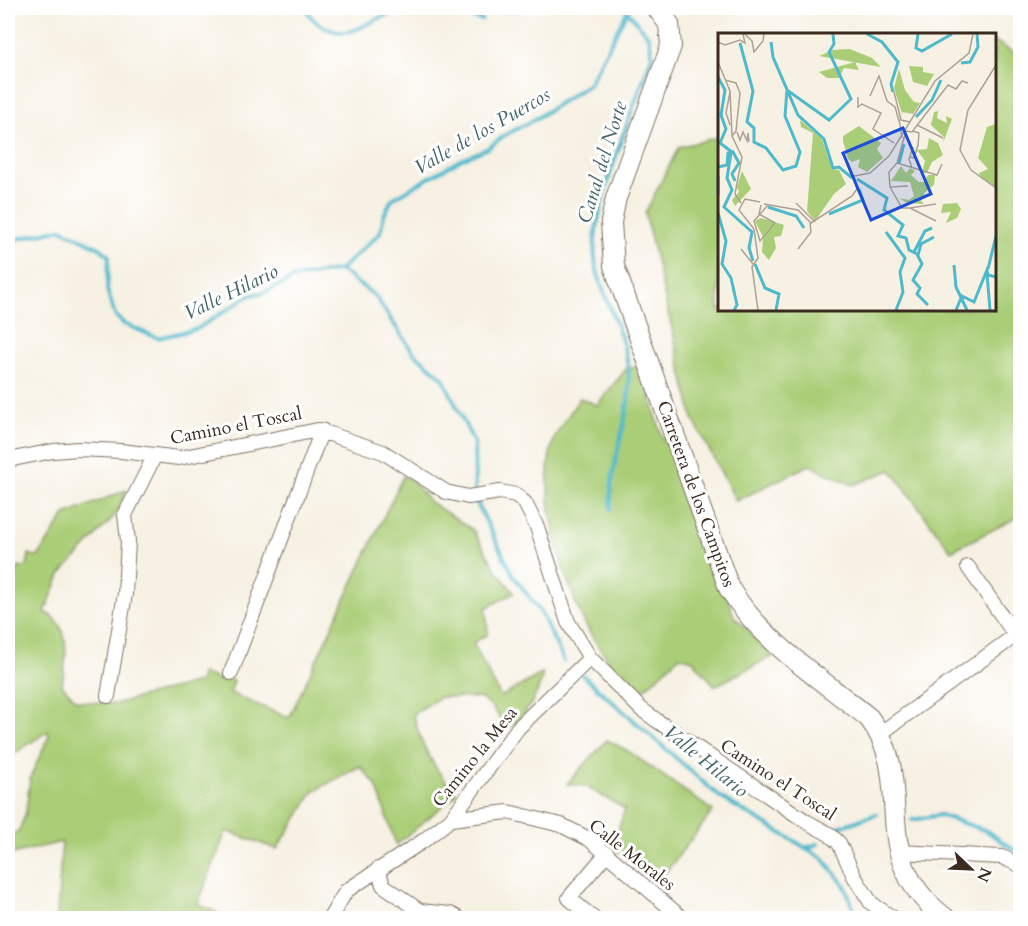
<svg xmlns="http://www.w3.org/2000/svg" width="1028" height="926" font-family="Cardo,serif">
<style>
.grass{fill:#aace77;stroke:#727c4a;stroke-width:1.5}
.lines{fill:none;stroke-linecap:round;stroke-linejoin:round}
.stream{stroke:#4fb9cc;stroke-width:4}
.minor-casing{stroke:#7d7063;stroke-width:16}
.secondary-casing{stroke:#7d7063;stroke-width:22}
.minor{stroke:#fff;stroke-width:14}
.secondary{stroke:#fff;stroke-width:20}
.labels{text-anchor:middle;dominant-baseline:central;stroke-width:6;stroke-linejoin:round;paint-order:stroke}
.street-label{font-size:18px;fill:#3b2a1e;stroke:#fff}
.water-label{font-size:20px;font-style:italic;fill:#436364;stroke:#fff}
.inset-river{fill:none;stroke:#4fb9cc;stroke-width:3}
.inset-road{fill:none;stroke:#aca194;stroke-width:1.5}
.view{fill:#1d4ed8;fill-opacity:0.15;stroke:#1d4ed8;stroke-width:3}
.inset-edge{fill:none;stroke:#3b2a1e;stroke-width:3}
</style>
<rect width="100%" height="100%" fill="#fff"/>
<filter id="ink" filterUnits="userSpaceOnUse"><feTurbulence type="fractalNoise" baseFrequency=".0167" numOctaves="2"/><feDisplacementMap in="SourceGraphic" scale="12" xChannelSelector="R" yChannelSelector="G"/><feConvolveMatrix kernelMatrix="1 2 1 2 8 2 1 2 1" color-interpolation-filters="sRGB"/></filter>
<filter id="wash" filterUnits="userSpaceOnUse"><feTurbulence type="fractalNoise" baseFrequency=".008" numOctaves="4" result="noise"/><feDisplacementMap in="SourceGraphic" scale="24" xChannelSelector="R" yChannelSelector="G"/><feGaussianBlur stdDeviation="1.35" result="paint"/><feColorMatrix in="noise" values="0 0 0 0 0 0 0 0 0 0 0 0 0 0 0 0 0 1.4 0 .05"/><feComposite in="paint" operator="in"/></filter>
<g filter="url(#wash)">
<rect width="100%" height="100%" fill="#f7f1e3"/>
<!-- grass -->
<path class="grass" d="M994,41l26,15v460l-69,35 -60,-81 -38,15 -44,-20 -73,36 -43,-82 -48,-206 34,-66 40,-10v172h275z
M642,366l19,68 29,57 44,125 39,40 -58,30 -22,-26 -13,-4 -43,40c-16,-20 -34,-40 -47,-63 -25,-44 -56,-147 -35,-196 6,-13 17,-26 25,-39l17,7 30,-37z
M403,476l9,4 18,22 43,28 24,41 17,22 -28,15 2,26 -15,9 28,54 42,-24c-4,19 -18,48 -37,55l-13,-20 -13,-10 -40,-1 -27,17c7,30 23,58 44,80l-61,51 -20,-60 -16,-19 -46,25 -37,58 -51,-18 -28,73 31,14h-166l-6,-3 5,-73 -54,13v-19l11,-5 7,-19 4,-34 19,-42 -1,-5 -40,27v-153l10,-37 9,-2 2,-12 9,3 27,-42 61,-25 -8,22 -58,63 -15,37c28,15 21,47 17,73l15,16 37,3 85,-22 3,-9 17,7 3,-5 12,6 -4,12 59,25z
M607,740l21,11 85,60 -53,69 -48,-33 13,-38 -40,-23 -18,-2z"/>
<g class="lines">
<!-- stream -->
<path class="stream" d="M306,8c5,14 22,23 36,24 16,1 32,-14 48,-18 30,-8 62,-1 92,6
M497,10l13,1 14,-3
M8,241l53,-12 39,19 9,8 -2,34 8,25 9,9 34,14 39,-9 53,-34 13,-2 31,-15 46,-8 35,26 38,56 30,26 31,65 1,47
M340,270l40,-37 4,-18 8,-16 68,-39 28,-12 17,-13 27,-14 57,-37 40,-76
M477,503l36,72 28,38 23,48
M611,509c-3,-44 19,-86 18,-130 -1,-42 -24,-74 -33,-113 -11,-46 40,-162 56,-210l-3,-19 -24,-29
M580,673l140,124 103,61 22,28 9,24 7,8
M912,820l28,-5 47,16 33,23
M839,827l38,-13
M804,848l14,-4"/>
</g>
</g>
<g filter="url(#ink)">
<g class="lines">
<!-- minor casing -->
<g class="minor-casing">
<path id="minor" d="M8,460l45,-9 25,-2 43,2 58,7 139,-28 65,22 63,40 22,5 32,-5 16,3 9,8 12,24 31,95 22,36 51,51 15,11 151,102 22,12 10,9 15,33 17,27 22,15
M968,567l52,75
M231,673l91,-243
M108,696l17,-102 3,-53 -3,-26 30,-60
M881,733l139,-101
M451,819l57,-7 53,13 28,14 93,79
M899,852l103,5 18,8
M378,869l5,16 37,26 30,3 8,4
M330,918l16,-27 77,-50 28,-22 67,-91 72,-70
M593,918l-24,-20 38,-45"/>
</g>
<!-- secondary casing -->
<g class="secondary-casing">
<path id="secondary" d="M657,8l12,16 2,22 -55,152 -5,24 3,44 115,322c34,55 91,90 140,130 51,66 -7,137 76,200"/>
</g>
<!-- minor -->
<use href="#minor" class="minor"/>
<!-- secondary -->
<use href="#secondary" class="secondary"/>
</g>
</g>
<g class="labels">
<!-- street labels -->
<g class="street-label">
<text transform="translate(236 426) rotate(-11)">Camino el Toscal</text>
<text transform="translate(696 494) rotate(70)">Carretera de los Campitos</text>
<text transform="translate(475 757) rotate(-51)">Camino la Mesa</text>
<text transform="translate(778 780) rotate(33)">Camino el Toscal</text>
<text transform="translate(632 855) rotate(38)">Calle Morales</text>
</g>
<!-- water labels -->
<g class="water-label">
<text transform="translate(482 131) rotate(-30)">Valle de los Puercos</text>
<text transform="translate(602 162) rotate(-73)">Canal del Norte</text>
<text transform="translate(231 292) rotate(-26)">Valle Hilario</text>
<text transform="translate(706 761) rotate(39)">Valle Hilario</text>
</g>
</g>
<!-- overview -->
<g transform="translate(718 33)">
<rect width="278" height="278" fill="#f7f1e3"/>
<path d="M132,16l22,9 9,9 -62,-11 14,-6zM137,29l4,8 -15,-2 -5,10h-12l-8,-6zM191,33l14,1v5l11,2 -7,12 -14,-4zM181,36l6,21 9,12 6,1 -7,11 -11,-2 1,5 -9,-29zM220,78l-1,7 10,5 -1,-7 6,3 -9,24 1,-6 -13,-12 3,-13zM82,87l22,19 10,30 7,1 7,14 -12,10 -19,27 -8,-10 6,-78 -12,-6zM141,93l22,17 -4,6 6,9 -16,14 -9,-5 2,-8 -8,3 -4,-3 -5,-18v-5zM211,105l9,5 5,12 -11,7 -5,11h-5l3,-12 -8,-11 10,-1zM183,133l5,7 4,-5 5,3 -4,4 8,7h5l4,-7h7l-1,10 -10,8 2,5 -8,-1 6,7 -17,-1 -8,-5 10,2 5,-4 -4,-14 -19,-1zM24,138l9,18 -16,17 -3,-6 7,-8 -2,-5zM239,170l4,6 -4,9 -11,5 5,-11 -10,1 2,-9zM43,185l23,7 -3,11 -7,1 2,11 -7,12 -7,-8 1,-15 -8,-16z" fill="#aace77"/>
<path d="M277,91v63l-15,-10 -1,-4 9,-4 -10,-11 9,-31z" fill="#aace77"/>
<path class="inset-river" d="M149,1l15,8 16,20 -7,22 2,8M200,1l-2,14 6,3 30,-17M53,9l2,15 25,58 26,24 9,29 6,-1 13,11M22,10l13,48 -6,31 7,6v14l12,6 17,22 13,-4 4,-14 -15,-36 2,-26 42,30 22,-21 -22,-47 5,-8 -1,-10M243,30l9,-1 8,-15 -1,-13M0,44l7,13 -4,25 5,14 -6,14 12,9M198,84l16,-17 9,-20M13,120l-4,25 5,12 -8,17 28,25 -3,16 4,13M181,130l5,-19M0,134l9,-2 1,-12 5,-1 6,11 -7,11 3,7M0,143v19M139,146l30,19 -3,12 19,15 -5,11 8,2 3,12 8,4 5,10 -9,16 7,8 -3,6 11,11M50,174l28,9 8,12M0,180l8,28 -4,23 9,14 6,27 -3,5M111,181l34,-14 -4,-11M168,199l19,26 -5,14 3,20 -7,18M196,219l11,-21 7,-3M200,222l3,-11 13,-7M37,231l10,24 14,6 -3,16M236,232l2,22 11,23M270,236l8,-33M269,241l3,36M238,277l6,-14 12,6 13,-32 1,5 8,2"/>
<path class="inset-road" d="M27,1l7,7 2,11 9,-11 1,-7M0,9l7,3 15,-5 5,3 -2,-9M0,29l12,29 2,45 10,21 -7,37 6,9M278,32l-28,45 -8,40 11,20 25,18M7,47l11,3 4,10 -4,38 -4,5M176,59l7,28 9,2M152,63l9,-20 8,25 8,6 4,14M140,64v10l4,-3 19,9 -8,16 21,14M181,86l3,19M12,92l-4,-12 4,-21M199,92l26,13M188,98l-9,32 -8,9 1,15 12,21h8l26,13M188,98l6,1 36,-47 8,4 6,-8 6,2M19,99l3,8 3,-8 4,9 1,-8 1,9M192,124l4,1 4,-13 1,-12 -6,-2M179,130l40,12 5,-11M194,135l-3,-9 4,-12M172,154l18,-1M78,170l19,19M46,171l34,6 13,13 41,-27 5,-7 -3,-13 16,-3 19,-17 46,-75 34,-28 4,-19M43,172l-2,9 16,9M50,172l-14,16 6,20 15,-18M192,175l26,-4M23,216l12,15M80,216l13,-17 -1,-9M40,277l-6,-43 6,-9 -4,-29 -15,-19 6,-11 15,3"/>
<path class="view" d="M185,95l28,66 -60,26 -28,-67z"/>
<rect width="278" height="278" class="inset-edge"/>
</g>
<!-- margin -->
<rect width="1028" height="926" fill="none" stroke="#fff" stroke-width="30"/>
<!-- north arrow -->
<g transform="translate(971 869) rotate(113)" stroke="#ffffff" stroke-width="4.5" paint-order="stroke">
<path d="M0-4.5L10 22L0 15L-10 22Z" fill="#3b2a1e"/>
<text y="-9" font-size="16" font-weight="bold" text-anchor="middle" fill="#3b2a1e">N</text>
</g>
</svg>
